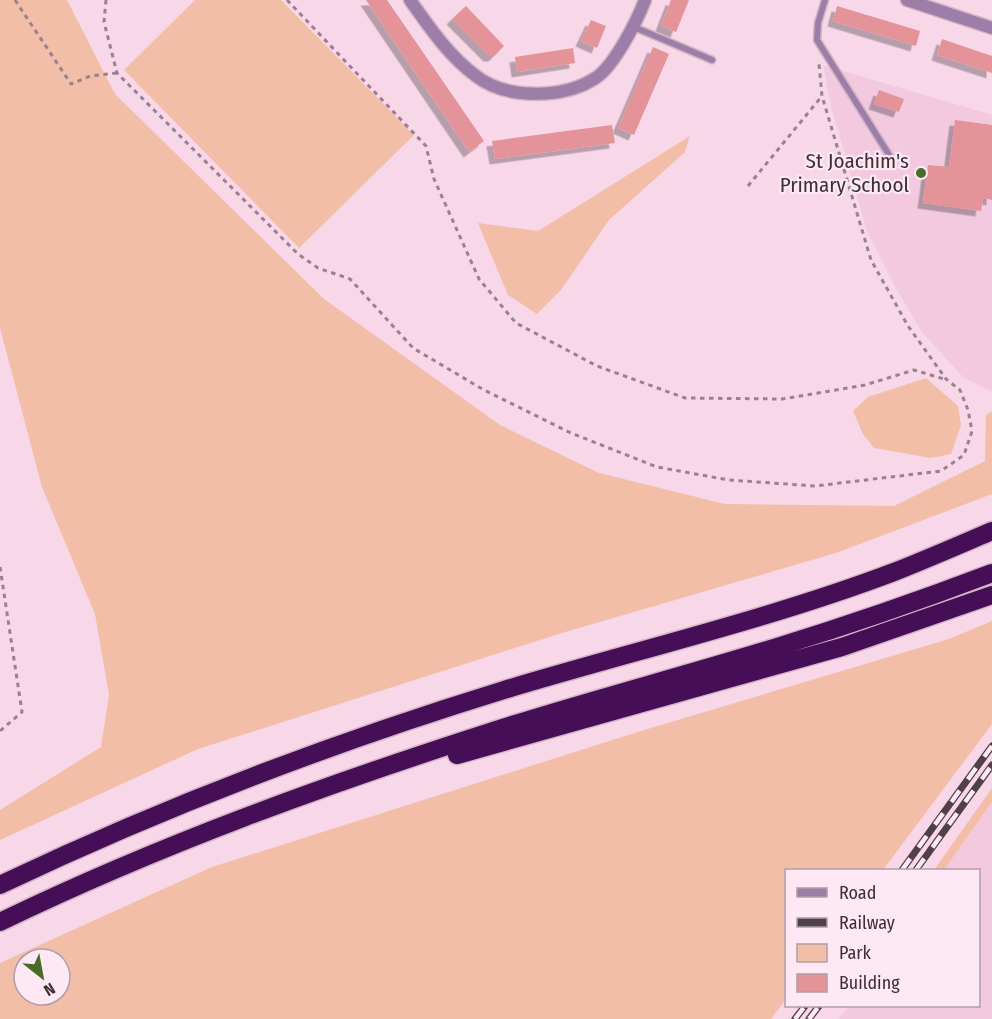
<svg xmlns="http://www.w3.org/2000/svg" width="992" height="1019" font-family="'Fira Sans Condensed',sans-serif">
<style>
.built{fill:#f2c9df}
.green{fill:#f2bea8;fill-rule:evenodd}
.building{fill:#e49399;filter:url(#shadow)}
.lines{fill:none;stroke-linecap:round;stroke-linejoin:round}
.lane-casing{stroke:#d2b5c4;stroke-width:9}
.street-casing{stroke:#d2b5c4;stroke-width:15}
.highway-casing{stroke:#d2b5c4;stroke-width:21}
.path{stroke:#99828e;stroke-width:3;stroke-dasharray:4.5 4.5;stroke-linecap:butt}
.lane{stroke:#9c7ea8;stroke-width:6}
.street{stroke:#9c7ea8;stroke-width:12}
.highway{stroke:#450e57;stroke-width:18}
.rail-casing{stroke:#504149;stroke-width:7}
.rail{stroke:#fde8f3;stroke-width:4.5;stroke-dasharray:14;stroke-linecap:butt}
.poi-dot{fill:#486d27;stroke:#fde8f3;stroke-width:2}
.labels{text-anchor:middle;dominant-baseline:central;stroke-width:4.5;stroke-linejoin:round;paint-order:stroke}
.poi-label{font-size:21px;fill:#3c2f36;stroke:#fde8f3;text-anchor:end}
</style>
<defs>
<filter id="shadow"><feDropShadow dx="-5.5" dy="5.5" stdDeviation="0" flood-color="#0004"/></filter>
</defs>
<rect width="100%" height="100%" fill="#f8d7e8"/>
<!-- built -->
<path class="built" d="M823,65l169,50v277l-29,-15 -41,-45 -29,-49 -26,-52 -36,-125z
M992,802v217h-153l10,-13h129v-136h-34z"/>
<!-- green -->
<path class="green" d="M0,0h67l48,94 209,205 176,126 99,48 126,31 169,2 91,-45 1,-46 6,-4v83l-156,59 -274,80 -364,116 -198,91v-30l101,-63 8,-52 -14,-81 -53,-127 -42,-159z
M195,0h86l133,135 -115,113 -175,-178z
M690,136l-5,16 -76,68 -48,70 -24,24 -29,-19 -30,-72 60,8z
M926,378l32,28 3,19 -10,29 -20,4 -57,-10 -11,-14 -10,-23 15,-14z
M992,621v103l-109,146h-97v129l-15,20h-771v-56l212,-96 429,-136 308,-92zM24,959h36v36h-36z
M992,788v14l-48,68h-10z"/>
<!-- building -->
<path class="building" d="M366,0h21l97,141 -15,11z
M671,0h18l-13,32 -15,-6z
M466,6l38,40 -10,10h-5l-37,-37z
M837,6l83,25 -4,15 -83,-25z
M591,20l15,6 -9,22 -16,-7z
M942,39l50,17v17l-55,-18z
M653,47l16,7 -35,81 -16,-7z
M573,48l2,15 -58,9 -2,-15z
M879,90l25,9 -5,13 -25,-8z
M955,120l37,5v75l-9,-2 -2,13 -58,-8 5,-38 21,2z
M612,125l3,18 -120,16 -3,-18z"/>
<g class="lines">
<!-- lane casing -->
<g class="lane-casing">
<path id="lane" d="M825,0l-7,23 -1,17 74,118
M634,27l78,33"/>
</g>
<!-- street casing -->
<g class="street-casing">
<path id="street" d="M410,0c20,28 38,55 66,76 31,24 89,23 121,1 18,-13 40,-56 48,-77
M907,0l85,28"/>
</g>
<!-- highway casing -->
<g class="highway-casing">
<path id="highway" d="M457,755l385,-108 150,-52
M0,885c163,-78 332,-142 504,-195 129,-39 263,-70 390,-118 33,-13 65,-27 98,-41
M0,922c159,-77 325,-137 493,-191 94,-30 190,-55 284,-84 72,-22 144,-47 215,-74"/>
</g>
<!-- path -->
<path class="path" d="M15,0l56,84 19,-8 27,-3
M106,0l-2,22 13,51 181,181 20,14 32,11 63,69 71,42 87,43 86,34 72,13 86,6 126,-15 23,-16 8,-24 -4,-21 -8,-20 -14,-11 -38,-53 -37,-66 -49,-164 -3,-32
M287,0l139,146 8,33 45,100 37,44 81,43 88,32 97,1 83,-14 49,-15 30,9
M748,186l74,-90
M0,567l22,145 -22,19"/>
<!-- lane -->
<use href="#lane" class="lane"/>
<!-- street -->
<use href="#street" class="street"/>
<!-- highway -->
<use href="#highway" class="highway"/>
<!-- rail casing -->
<g class="rail-casing">
<path id="rail" d="M902,870l90,-124
M916,870l76,-105
M795,1019l10,-13
M809,1019l10,-13"/>
</g>
<!-- rail -->
<use href="#rail" class="rail"/>
</g>
<!-- markers -->
<circle class="poi-dot" cx="921" cy="173" r="6"/>
<g class="labels">
<!-- poi labels -->
<g class="poi-label">
<text x="909" y="161">St Joachim's<tspan x="909" dy="24">Primary School</tspan></text>
</g>
</g>
<!-- legend -->
<rect x="785" y="869" width="195" height="138" fill="#fde8f3" stroke="#b09ea7" stroke-width="1.5"/>
<rect x="797" y="888" width="30" height="9" fill="#9c7ea8" stroke="#b09ea7" stroke-width="1.5"/>
<text x="839" y="899" font-size="18" fill="#3c2f36">Road</text>
<rect x="797" y="918" width="30" height="9" fill="#504149" stroke="#b09ea7" stroke-width="1.5"/>
<text x="839" y="929" font-size="18" fill="#3c2f36">Railway</text>
<rect x="797" y="944" width="30" height="18" fill="#f2bea8" stroke="#b09ea7" stroke-width="1.5"/>
<text x="839" y="959" font-size="18" fill="#3c2f36">Park</text>
<rect x="797" y="974" width="30" height="18" fill="#e49399" stroke="#b09ea7" stroke-width="1.5"/>
<text x="839" y="989" font-size="18" fill="#3c2f36">Building</text>
<!-- north arrow -->
<g transform="translate(42 977) rotate(149)"><circle r="28" fill="#fde8f3" stroke="#b09ea7" stroke-width="1.5"/>
<path d="M0-4.5L10 22L0 15L-10 22Z" fill="#486d27"/>
<text y="-9" font-size="16" font-weight="bold" text-anchor="middle" fill="#3c2f36">N</text>
</g>
</svg>
